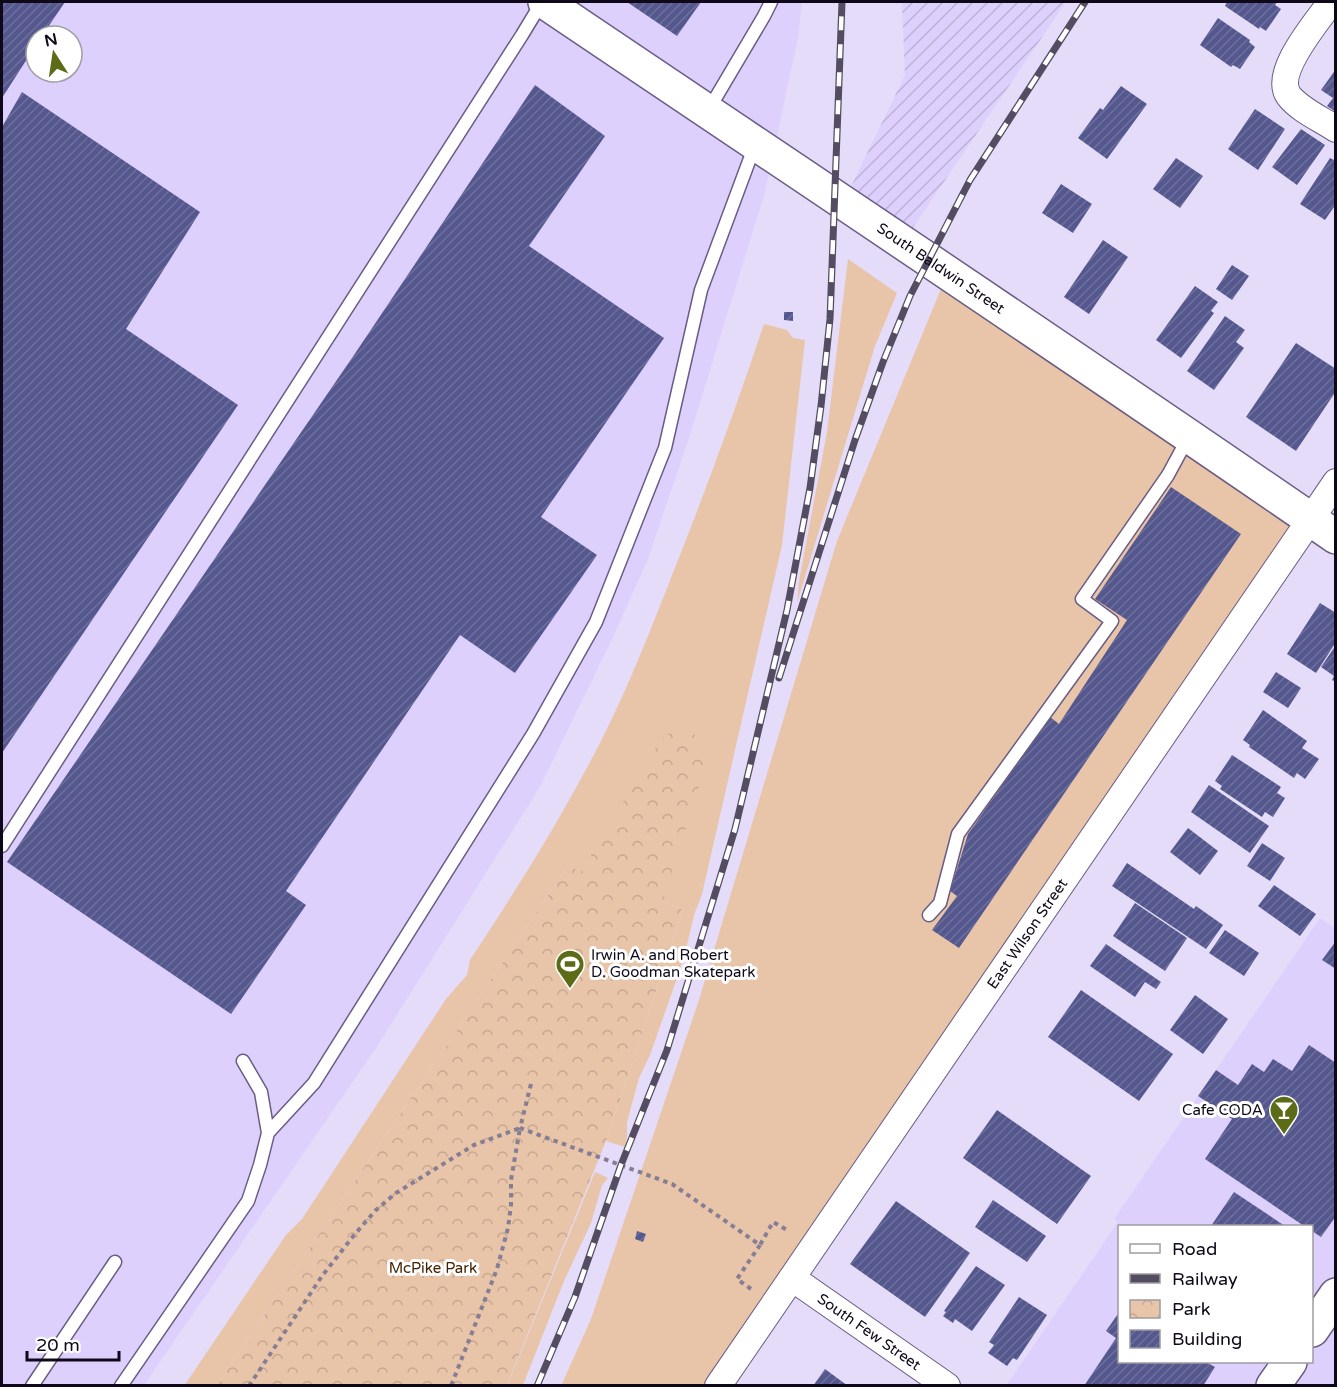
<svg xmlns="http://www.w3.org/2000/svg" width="1337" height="1387" font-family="'Varela Round',sans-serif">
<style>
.built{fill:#ded0fc;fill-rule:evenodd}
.industrial{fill:url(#industrial-furrows)}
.green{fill:#e8c4a8}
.park{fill:url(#park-crowns)}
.building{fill:url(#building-hatch)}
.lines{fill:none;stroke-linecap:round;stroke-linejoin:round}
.lane-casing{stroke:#6a5c85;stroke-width:15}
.street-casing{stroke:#6a5c85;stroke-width:28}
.secondary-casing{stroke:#6a5c85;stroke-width:36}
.path{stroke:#857e95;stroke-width:4;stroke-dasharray:4.5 4.5;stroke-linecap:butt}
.lane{stroke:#fff;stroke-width:12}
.street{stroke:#fff;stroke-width:26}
.secondary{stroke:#fff;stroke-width:33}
.rail-casing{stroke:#544d61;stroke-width:7}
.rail{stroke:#fff;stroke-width:4.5;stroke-dasharray:14;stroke-linecap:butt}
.labels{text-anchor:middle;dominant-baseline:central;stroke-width:6;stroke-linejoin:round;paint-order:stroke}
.street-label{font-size:15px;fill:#0e0818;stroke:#fff}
.poi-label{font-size:15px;fill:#0e0818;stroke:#fff;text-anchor:start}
.park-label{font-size:15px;fill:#442100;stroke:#fff}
</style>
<defs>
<pattern id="industrial-furrows" width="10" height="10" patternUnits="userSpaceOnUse" patternTransform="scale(1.5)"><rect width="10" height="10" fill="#ded0fc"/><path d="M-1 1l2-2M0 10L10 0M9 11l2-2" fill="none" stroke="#bdb1d7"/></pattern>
<pattern id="park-crowns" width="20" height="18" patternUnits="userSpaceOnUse" patternTransform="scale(1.5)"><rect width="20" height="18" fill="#e8c4a8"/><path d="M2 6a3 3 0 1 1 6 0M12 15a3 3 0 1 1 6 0" fill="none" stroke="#c6a790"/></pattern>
<pattern id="building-hatch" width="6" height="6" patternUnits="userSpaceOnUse" patternTransform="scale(1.5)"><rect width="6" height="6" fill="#55588f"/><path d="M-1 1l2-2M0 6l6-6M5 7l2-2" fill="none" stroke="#6e6f9a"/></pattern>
</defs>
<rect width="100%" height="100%" fill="#e5dcf9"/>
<!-- built -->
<path class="built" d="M2,2h800l-4,36 -33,154 -75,243 -42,124 -34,76 -74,152 -164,261 -232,337 -142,1zM36,36h36v36h-36z
M1320,918l15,11v456l-329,1 112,-164 -4,-3zM1120,1226h192v136h-192z"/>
<!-- industrial -->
<path class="industrial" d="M902,2h164l-163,240 -60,-39 62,-128z"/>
<!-- green -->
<path class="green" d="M848,259l49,34 -22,53 -78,257 2,-22 28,-149z
M948,272l363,248 -592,865 -158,1 30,-67 108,-319 138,-459z
M764,324l23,6 6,8 12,2 -23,205 -80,349 -8,21 -8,34 -10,32 -26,74 -11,23 -12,44v15l-2,10 -19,-6 77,-231 -20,-9 -72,206 -23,-241 -351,519 -33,1 102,-151 16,-16 144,-220 21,-24 3,-15c43,-65 84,-130 120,-198 31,-57 55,-118 79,-179 34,-85 66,-172 95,-259z
M595,1172l13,6 -6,7 -11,38 -27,58 -41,104 -16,1z"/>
<!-- park -->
<path class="park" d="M674,730c20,-1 34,10 33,31l-44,140 20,9 -77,231 -99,244h-290l351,-519 13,6 80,-133z"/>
<!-- building -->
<path class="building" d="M2,2h63l-23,34h-6v9l-34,53z
M627,2h74l-24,34z
M1227,2h50l-2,3 6,4 -15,22 -6,-4 -1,2 -34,-23z
M1218,18l32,22 -1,2 6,5 -15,22 -7,-4 -2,2 -31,-22z
M1336,69v43l-9,-6 6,-8 -12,-8z
M535,85l70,51 -76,110 135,92 -123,179 56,38 -82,118 -55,-38 -174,256 20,14 -75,109 -224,-152 347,-507z
M1121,86l26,18 -40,55 -29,-21 22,-30 3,2z
M22,92l178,120 -74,117 112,76 -236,348v-626z
M1255,109l30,20 -27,41 -30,-21z
M1301,129l24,16 -28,40 -25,-18z
M1176,158l27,18 -23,32 -27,-19z
M1330,158l4,2 2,-2v46l-11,16 -25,-16z
M1061,184l31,20 -19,29 -31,-20z
M1103,240l25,17 -39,57 -25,-17z
M1232,265l17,11 -17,24 -16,-11z
M1195,286l23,16 -7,9 3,2 -33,45 -25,-18z
M784,312h9v9l-9,-1z
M1225,316l20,14 -9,12 8,6 -30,42 -27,-19z
M1296,343l40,26v22l-40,60 -50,-34z
M1171,487l70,47 -282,414 -27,-18 25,-34 -7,-5 18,-57 82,-117 9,7 68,-104 -32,-21z
M1320,603l16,10v29l-20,31 -29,-19z
M1336,645v37l-4,-2 2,-4 -13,-9z
M1276,672l25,16 -13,20 -25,-16z
M1263,710l44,31 -5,7 17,11 -14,20 -8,-6 -3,5 -45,-31 1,-2 -7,-5z
M1232,755l49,32 -4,6 8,5 -12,19 -8,-5 -3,5 -42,-28 2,-3 -7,-5z
M1209,785l60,41 -19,27 -59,-41z
M1188,828l30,23 -18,24 -30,-23z
M1262,843l23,15 -15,23 -23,-15z
M1127,863l67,46 2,-3 27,19 -17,24 -94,-63z
M1274,885l42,29 -16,22 -42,-30z
M1135,903l52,35 -22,33 -52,-35z
M1225,930l34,23 -15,23 -35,-23z
M1336,941v28l-14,-9z
M1106,944l55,38 -5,7 -11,-7 -10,15 -45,-31z
M1081,990l92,64 -34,47 -91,-64z
M1195,995l33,24 -25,35 -33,-24z
M1309,1045l27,18v153l-15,21 -9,-6v-5h-8l-99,-67 27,-40 -34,-23 18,-26 22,15 14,-21 12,8 9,-13 19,12z
M997,1110l94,66 -34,48 -94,-66z
M1234,1192l51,34h-74z
M993,1200l53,36 -19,26 -52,-35z
M896,1201l74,52 -45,64 -75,-53z
M637,1231l9,3 -3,8 -8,-3z
M976,1266l29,19 -33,46 -17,-12 -2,4 -10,-7 3,-4 -2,-1z
M1019,1297l28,18 -30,45 -4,-2 -6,8 -19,-13 6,-8 -5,-3z
M1120,1311v51h86l9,5 -12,19h-119l32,-48 -10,-7z
M825,1369l23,17h-35z"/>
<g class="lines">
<!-- lane casing -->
<g class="lane-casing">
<path id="lane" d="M709,109l55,-93 7,-14
M2,846l520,-811 20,-33
M929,915l11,-12 18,-69 154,-213 -30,-22 86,-124 20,-37
M268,1133l46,-50 219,-349 63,-112 69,-174 36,-158 54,-145
M32,1386l83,-124
M121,1386l127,-185 12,-36 8,-32 -7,-41 -18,-31"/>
</g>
<!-- street casing -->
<g class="street-casing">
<g id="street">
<path d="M1331,2c-14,20 -59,71 -42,94 11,14 32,23 47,33"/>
<path id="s1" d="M792,1278l155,108"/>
<path id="s2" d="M718,1386l618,-904"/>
</g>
</g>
<!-- secondary casing -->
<g class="secondary-casing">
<g id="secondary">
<path id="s3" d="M545,2c264,178 529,354 791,535"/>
<path d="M1312,1330l24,-35"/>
<path d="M1273,1386l17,-24"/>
</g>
</g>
<!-- path -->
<path class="path" d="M531,1084l-11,44 152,56 88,61 13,-23 16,9
M751,1289l-14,-10 23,-34
M249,1386l73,-110 33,-42 21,-24 20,-17 78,-48 46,-17 -9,52v25l-3,23 -11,41 -46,117"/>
<!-- lane -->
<use href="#lane" class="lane"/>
<!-- street -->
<use href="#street" class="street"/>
<!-- secondary -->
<use href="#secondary" class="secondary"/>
<!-- rail casing -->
<g class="rail-casing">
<path id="rail" d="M779,678l76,-238 28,-78 27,-66 60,-116 115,-178
M537,1386l38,-89 46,-132 46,-115 68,-221 52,-219 23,-122 11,-82 9,-87 12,-317"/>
</g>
<!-- rail -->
<use href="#rail" class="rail"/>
</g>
<!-- icons -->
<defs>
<g id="stadium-pin" transform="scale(1.5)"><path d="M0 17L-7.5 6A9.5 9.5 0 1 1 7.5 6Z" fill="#5b6b16" stroke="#fff"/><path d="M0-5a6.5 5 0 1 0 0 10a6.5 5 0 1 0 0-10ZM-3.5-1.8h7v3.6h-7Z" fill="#fff"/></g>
<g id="bar-pin" transform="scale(1.5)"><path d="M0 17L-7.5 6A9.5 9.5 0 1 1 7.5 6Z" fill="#5b6b16" stroke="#fff"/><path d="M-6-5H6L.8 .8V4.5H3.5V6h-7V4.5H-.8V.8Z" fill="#fff"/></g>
</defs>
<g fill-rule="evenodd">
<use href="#stadium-pin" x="570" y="964"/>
<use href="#bar-pin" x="1284" y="1110"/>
</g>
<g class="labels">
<!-- street labels -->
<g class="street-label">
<text stroke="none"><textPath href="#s3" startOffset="477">South Baldwin Street</textPath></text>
<text stroke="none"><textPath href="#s2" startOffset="548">East Wilson Street</textPath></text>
<text stroke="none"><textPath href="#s1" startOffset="94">South Few Street</textPath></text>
</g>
<!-- poi labels -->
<g class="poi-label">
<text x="591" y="955">Irwin A. and Robert<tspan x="591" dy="17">D. Goodman Skatepark</tspan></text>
<text x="1263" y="1110" text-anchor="end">Cafe CODA</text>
</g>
<!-- park labels -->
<g class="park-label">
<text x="433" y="1268">McPike Park</text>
</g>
</g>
<!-- border -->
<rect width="1337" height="1387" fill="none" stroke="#0e0818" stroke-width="6"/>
<!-- legend -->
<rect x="1118" y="1225" width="195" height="138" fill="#ffffff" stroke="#9f9ca3" stroke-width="1.5"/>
<rect x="1130" y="1244" width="30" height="9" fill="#ffffff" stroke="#9f9ca3" stroke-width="1.5"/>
<text x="1172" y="1255" font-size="18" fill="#0e0818">Road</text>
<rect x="1130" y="1274" width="30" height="9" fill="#544d61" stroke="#9f9ca3" stroke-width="1.5"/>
<text x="1172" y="1285" font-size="18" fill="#0e0818">Railway</text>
<rect x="1130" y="1300" width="30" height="18" fill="url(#park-crowns)" stroke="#9f9ca3" stroke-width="1.5"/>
<text x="1172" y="1315" font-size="18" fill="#0e0818">Park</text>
<rect x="1130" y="1330" width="30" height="18" fill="url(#building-hatch)" stroke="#9f9ca3" stroke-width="1.5"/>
<text x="1172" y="1345" font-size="18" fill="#0e0818">Building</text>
<!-- north arrow -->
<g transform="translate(54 54) rotate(348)"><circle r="28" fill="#ffffff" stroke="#9f9ca3" stroke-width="1.5"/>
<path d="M0-4.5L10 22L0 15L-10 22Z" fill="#5b6b16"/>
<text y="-9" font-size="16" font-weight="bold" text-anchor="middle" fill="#0e0818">N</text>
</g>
<!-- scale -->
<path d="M27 1351v9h92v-9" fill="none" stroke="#0e0818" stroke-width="3"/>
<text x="36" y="1351" font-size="18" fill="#0e0818" stroke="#ffffff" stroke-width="4.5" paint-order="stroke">20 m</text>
</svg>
